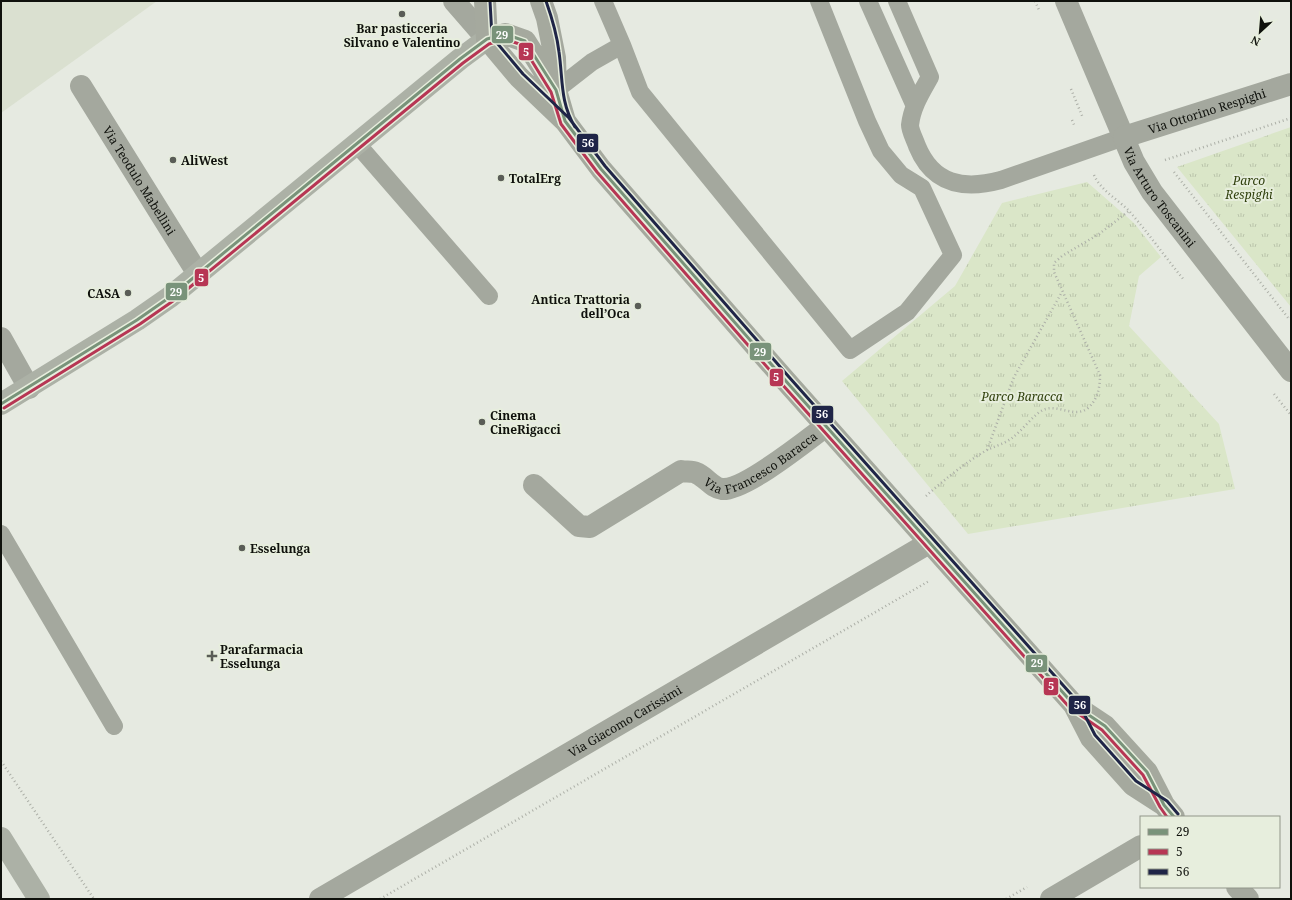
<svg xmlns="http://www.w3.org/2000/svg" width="1292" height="900" font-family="'Noto Serif',serif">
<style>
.built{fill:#dae0d0}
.park{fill:url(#park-tufts)}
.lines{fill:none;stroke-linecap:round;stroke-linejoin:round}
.path{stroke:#acafa7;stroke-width:2.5;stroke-dasharray:1 3;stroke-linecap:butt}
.lane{stroke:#a4a89e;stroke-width:18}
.street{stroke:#a4a89e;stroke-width:22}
.secondary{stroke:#acb1a6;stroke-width:22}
.primary{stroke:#a5a99e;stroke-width:22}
.bus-1-casing{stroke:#e7eedd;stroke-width:6}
.bus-2-casing{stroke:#e7eedd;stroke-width:6}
.bus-3-casing{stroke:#e7eedd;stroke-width:6}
.bus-1{stroke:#79937a;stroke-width:3}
.bus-2{stroke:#b73654;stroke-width:3}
.bus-3{stroke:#1f2547;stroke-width:3}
.poi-dot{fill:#5a5d57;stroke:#e7eedd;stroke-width:1.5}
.labels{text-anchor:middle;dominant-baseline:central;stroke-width:4;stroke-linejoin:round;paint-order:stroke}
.poi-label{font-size:12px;font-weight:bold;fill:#0f110c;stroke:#e7eedd;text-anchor:start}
.street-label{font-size:12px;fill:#0f110c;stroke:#e7eedd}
.park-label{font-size:12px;font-style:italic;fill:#30400d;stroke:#e7eedd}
.line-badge{stroke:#e7eedd;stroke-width:1.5}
.badge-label{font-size:11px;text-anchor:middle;font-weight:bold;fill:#fff}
</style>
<defs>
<pattern id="park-tufts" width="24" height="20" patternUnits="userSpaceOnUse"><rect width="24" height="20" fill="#dae6c8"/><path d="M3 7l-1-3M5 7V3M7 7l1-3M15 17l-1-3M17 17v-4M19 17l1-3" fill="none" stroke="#bac4ab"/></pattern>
</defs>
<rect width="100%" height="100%" fill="#e6eae1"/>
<!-- built -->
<path class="built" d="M1,1h156l-156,112z"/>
<!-- park -->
<path class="park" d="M1291,127v180l-114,-140z
M1087,182l47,41 27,34 -22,19 -10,50 90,98 16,65 -267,45 -126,-153 113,-95 47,-83z"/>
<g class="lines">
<!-- path -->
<path class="path" d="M1035,1l4,9
M1071,89l12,29
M1072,120l3,7
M1165,160l126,-42
M1174,172l115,147 2,-1
M1094,175c7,16 25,25 36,37 19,22 36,46 54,68
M1274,394l17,21
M987,450l27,-73 48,-85
M926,496c18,-16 40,-34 61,-46 8,-4 17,-6 25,-12 10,-7 21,-23 31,-28 14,-7 31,9 45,-2 10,-9 12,-21 12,-33l-46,-103v-9l8,-7 37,-22 30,-23
M1,761l93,138
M380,899l549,-318
M1006,899l21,-12"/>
<!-- lane -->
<path class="lane" d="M603,1l19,44 18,47 210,258 57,-38 46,-57 -31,-67 -21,-13 -20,-24 -14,-30 -48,-120
M868,1l46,103
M897,1l33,76c-9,16 -18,30 -20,48 0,6 5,15 7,21 16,39 47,44 84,34l123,-43
M556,90l36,-28 30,-17
M357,144l132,152
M1,534l113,192"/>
<!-- street -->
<g class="street">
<path d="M454,1l33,38"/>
<path id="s1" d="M1066,1l68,161 18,30 139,179"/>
<path id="s2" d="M81,86l117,188"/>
<path id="s3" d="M1124,137l167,-53"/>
<path d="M1,338l28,50"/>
<path id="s4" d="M534,485l45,41 11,1 91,-56c5,1 11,0 15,2 9,3 16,15 26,16 22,2 84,-48 104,-63"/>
<path id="s5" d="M320,899l609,-356"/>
<path d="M1051,899l90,-53"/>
</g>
<!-- secondary -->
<path class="secondary" d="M1,404l136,-84 33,-23 290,-238 27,-20
M1,838l38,61"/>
<!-- primary -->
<path class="primary" d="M485,1l2,38 32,38 46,44 36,48 184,211 289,325 17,33 42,47 31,20 10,12
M541,1l6,17 8,40 1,32 9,31
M487,39l18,-5 20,7 31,49
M1075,706l30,20 42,46 16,31
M1237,887l11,12"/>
<!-- bus-1 casing -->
<g class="bus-1-casing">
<path id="bus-1" d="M1,404l136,-84 33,-23 290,-238 27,-20 18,-5 20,7 31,49 9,31 36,48 184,211 289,325 31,21 42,46 17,33 10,12"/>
</g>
<!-- bus-2 casing -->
<g class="bus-2-casing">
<path id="bus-2" d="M4,408l136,-84 33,-23 290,-238 26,-19 16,-5 17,6 29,47 10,32 36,48 184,211 289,325 32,22 41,45 17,32 7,10"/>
</g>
<!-- bus-3 casing -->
<g class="bus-3-casing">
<path id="bus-3" d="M490,1l2,36 31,37 46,44 36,48 184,211 289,325 17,33 41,46 31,20 11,13
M546,1c6,17 11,34 13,51 4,28 1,50 16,75"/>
</g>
<!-- bus-1 -->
<use href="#bus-1" class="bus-1"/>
<!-- bus-2 -->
<use href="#bus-2" class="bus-2"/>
<!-- bus-3 -->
<use href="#bus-3" class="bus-3"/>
</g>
<!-- markers -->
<g class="poi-dot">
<circle cx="402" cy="14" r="4"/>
<circle cx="173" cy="160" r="4"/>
<circle cx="501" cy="178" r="4"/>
<circle cx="128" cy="293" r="4"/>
<circle cx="638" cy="306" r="4"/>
<circle cx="482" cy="422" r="4"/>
<circle cx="242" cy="548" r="4"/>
<path d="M210 650h4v4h4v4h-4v4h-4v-4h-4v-4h4z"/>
</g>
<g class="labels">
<!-- poi labels -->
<g class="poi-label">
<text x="402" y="28" text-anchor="middle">Bar pasticceria<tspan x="402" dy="14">Silvano e Valentino</tspan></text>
<text x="181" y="160">AliWest</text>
<text x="509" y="178">TotalErg</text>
<text x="120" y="293" text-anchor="end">CASA</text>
<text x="630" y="299" text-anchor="end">Antica Trattoria<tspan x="630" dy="14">dell’Oca</tspan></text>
<text x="490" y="415">Cinema<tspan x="490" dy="14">CineRigacci</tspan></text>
<text x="250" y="548">Esselunga</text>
<text x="220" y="649">Parafarmacia<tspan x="220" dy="14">Esselunga</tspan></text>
</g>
<!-- street labels -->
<g class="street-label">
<text stroke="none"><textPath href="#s3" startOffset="87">Via Ottorino Respighi</textPath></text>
<text stroke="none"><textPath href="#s2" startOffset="111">Via Teodulo Mabellini</textPath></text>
<text stroke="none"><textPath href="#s1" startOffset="218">Via Arturo Toscanini</textPath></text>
<text stroke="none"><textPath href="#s4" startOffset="270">Via Francesco Baracca</textPath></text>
<text stroke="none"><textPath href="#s5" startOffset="353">Via Giacomo Carissimi</textPath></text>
</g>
<!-- park labels -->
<g class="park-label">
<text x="1249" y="180">Parco<tspan x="1249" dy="14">Respighi</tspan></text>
<text x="1022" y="396">Parco Baracca</text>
</g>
</g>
<g class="line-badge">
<rect x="491" y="25" width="23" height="19" rx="4" fill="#79937a"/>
<rect x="518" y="42" width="16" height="19" rx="4" fill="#b73654"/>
<rect x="576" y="133" width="23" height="20" rx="4" fill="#1f2547"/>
<rect x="194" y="268" width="15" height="19" rx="4" fill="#b73654"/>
<rect x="165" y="282" width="23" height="19" rx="4" fill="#79937a"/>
<rect x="749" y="342" width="23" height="19" rx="4" fill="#79937a"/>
<rect x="769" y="368" width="15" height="19" rx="4" fill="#b73654"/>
<rect x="811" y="405" width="23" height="19" rx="4" fill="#1f2547"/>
<rect x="1025" y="654" width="23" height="19" rx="4" fill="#79937a"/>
<rect x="1043" y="677" width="16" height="19" rx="4" fill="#b73654"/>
<rect x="1068" y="695" width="23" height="20" rx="4" fill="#1f2547"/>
</g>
<g class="badge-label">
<text x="502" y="39">29</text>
<text x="526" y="56">5</text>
<text x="588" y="147">56</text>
<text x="201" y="282">5</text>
<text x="176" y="296">29</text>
<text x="760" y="356">29</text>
<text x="776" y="381">5</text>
<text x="822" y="418">56</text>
<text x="1037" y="667">29</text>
<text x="1051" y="690">5</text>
<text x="1080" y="709">56</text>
</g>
<!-- border -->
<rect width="1292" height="900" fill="none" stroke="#0f110c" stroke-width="4"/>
<!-- legend -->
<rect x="1140" y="816" width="140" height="72" fill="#e7eedd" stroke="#919689"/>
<rect x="1148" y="829" width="20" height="6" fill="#79937a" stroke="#919689"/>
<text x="1176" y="836" font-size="12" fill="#0f110c">29</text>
<rect x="1148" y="849" width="20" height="6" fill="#b73654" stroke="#919689"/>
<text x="1176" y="856" font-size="12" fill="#0f110c">5</text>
<rect x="1148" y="869" width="20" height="6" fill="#1f2547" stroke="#919689"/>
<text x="1176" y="876" font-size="12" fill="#0f110c">56</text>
<!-- north arrow -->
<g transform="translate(1260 32) rotate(206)" stroke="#e7eedd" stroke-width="3" paint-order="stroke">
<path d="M0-3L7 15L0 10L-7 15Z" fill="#0f110c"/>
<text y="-6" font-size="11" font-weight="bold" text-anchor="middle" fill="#0f110c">N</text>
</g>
</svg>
